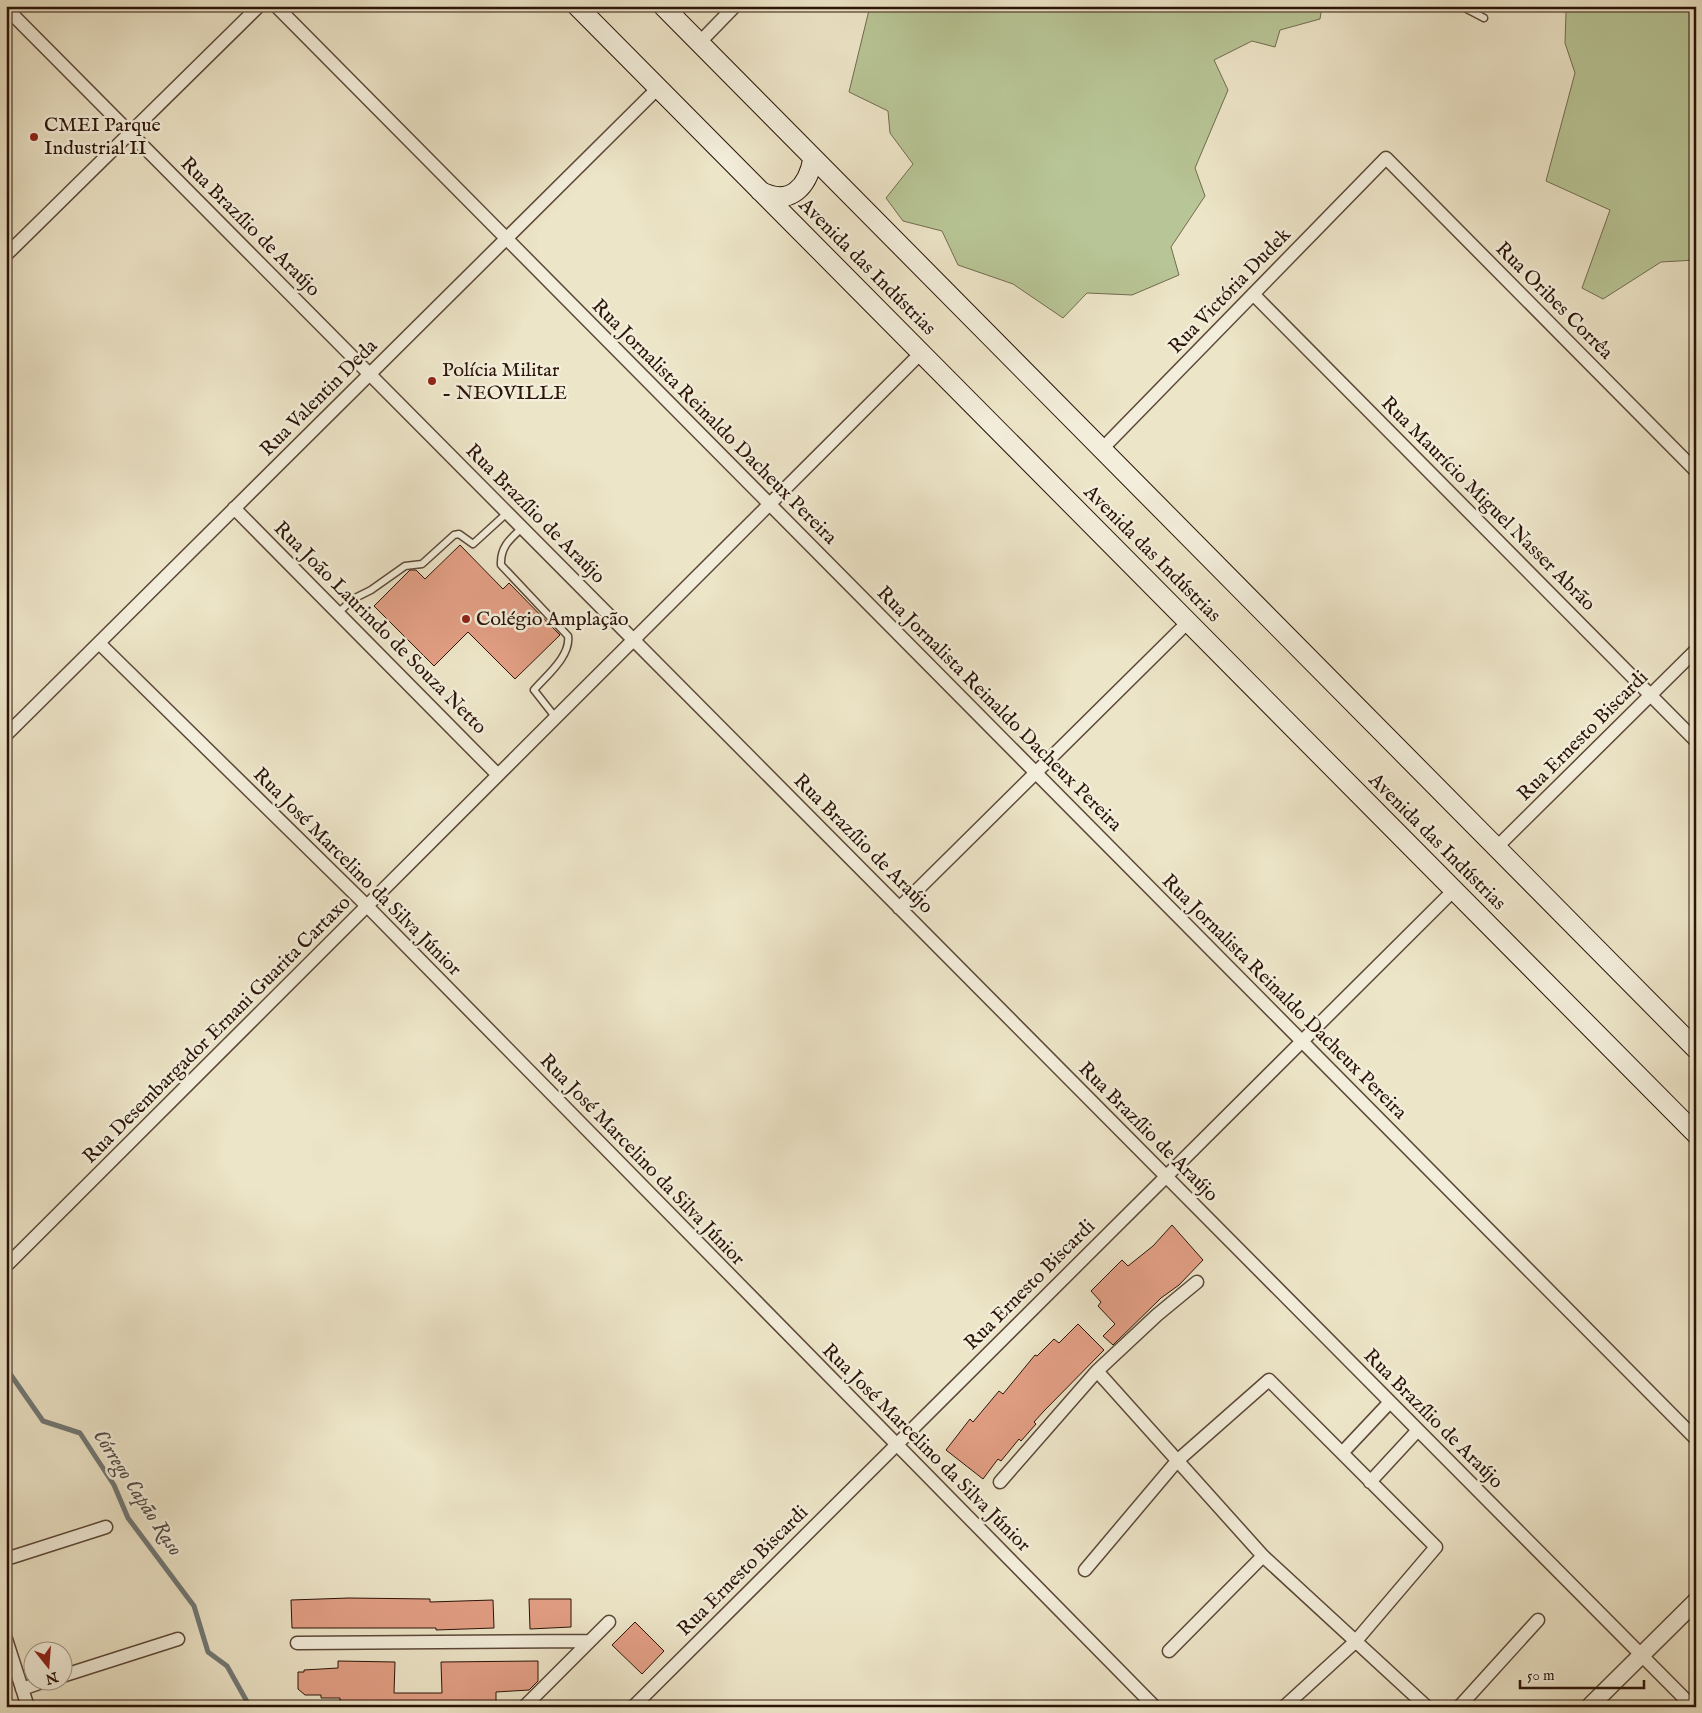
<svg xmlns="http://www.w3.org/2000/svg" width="1702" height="1713" font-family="'IM FELL English',serif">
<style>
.green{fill:#b8c596;stroke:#726c4f}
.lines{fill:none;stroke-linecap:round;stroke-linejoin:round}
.stream{stroke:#717977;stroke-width:5}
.building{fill:#e39f85;stroke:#2b1408}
.service-casing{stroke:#5c4838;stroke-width:9}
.minor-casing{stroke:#5c4838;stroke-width:15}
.tertiary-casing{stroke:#5c4838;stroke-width:19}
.secondary-casing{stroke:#2b1408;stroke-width:21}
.service{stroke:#f3eedb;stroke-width:6}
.minor{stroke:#f3eedb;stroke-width:12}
.tertiary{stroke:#f3eedb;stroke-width:16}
.secondary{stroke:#f3eedb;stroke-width:19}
.poi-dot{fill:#8f2418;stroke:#f3eedb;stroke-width:2}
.labels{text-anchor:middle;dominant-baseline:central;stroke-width:5;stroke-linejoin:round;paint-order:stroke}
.poi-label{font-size:20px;fill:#2b1408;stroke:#f3eedb;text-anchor:start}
.street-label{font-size:20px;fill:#2b1408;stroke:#f3eedb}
.water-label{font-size:21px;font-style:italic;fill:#544f49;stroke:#f3eedb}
</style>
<rect width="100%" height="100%" fill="#ede5c8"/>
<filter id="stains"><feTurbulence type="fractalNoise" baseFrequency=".004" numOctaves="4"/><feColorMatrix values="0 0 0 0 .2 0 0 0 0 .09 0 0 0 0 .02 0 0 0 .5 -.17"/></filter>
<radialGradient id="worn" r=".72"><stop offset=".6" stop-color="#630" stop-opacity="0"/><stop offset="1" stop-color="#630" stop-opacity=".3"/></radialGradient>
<!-- green -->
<path class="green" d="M870,6h452l-2,13 -40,11 -5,17 -23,-6 -38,19 14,30 -33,78 10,28 -34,51 8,28 -47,20 -45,-2 -24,25 -50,-34 -55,-19 -16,-34 -39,-10 -17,-23 27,-34 -23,-31 -2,-22 -39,-19z
M1545,6h151v254l-35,2 -58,37 -21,-11 28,-78 -64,-29 29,-108 -10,-30 1,-31z"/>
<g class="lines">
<!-- stream -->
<path class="stream" d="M6,1368l37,53 37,12 34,52 14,33 66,88 14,46 19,14 23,41"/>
</g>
<!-- building -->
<path class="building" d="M460,545l43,44 6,-6 51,52 -45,44 -47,-47 -34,34 -60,-60 36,-36h6l9,9z
M1172,1225l31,35 -24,25 -18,13 -48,47 -10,-9 12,-12 -17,-18 3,-4 -10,-11 31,-31 6,6 25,-20z
M1078,1324l26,26 -60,61 -10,11 2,2 -15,17 -2,-2 -18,22 -3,-2 -15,20 -37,-29 24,-31 3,3 26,-31 4,3 32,-39 2,1 17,-17 5,4z
M349,1598l81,1v3l63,-2 1,28 -58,2v-2h-144l-1,-28z
M529,1599h42v28l-41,2z
M635,1622l29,29 -22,23 -30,-29z
M338,1661l57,1 -1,31h48l-1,-31 97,-1v20l-9,9 -33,2v15h-156v-9h-19v-3h-16l-7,-6v-17h6v-2l34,-2z"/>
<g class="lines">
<!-- service casing -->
<g class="service-casing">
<path id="service" d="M1461,6l23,12
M522,528c-12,11 -22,19 -21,37l67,71c3,20 -22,40 -34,54l22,28
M338,613l15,-14 18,-9 34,-24 17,-2 32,-29 5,-1 14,10 34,-31"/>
</g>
<!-- minor casing -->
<g class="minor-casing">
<path id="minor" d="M8,6l6,10 1679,1691
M276,6l1420,1433
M699,43l36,-37
M6,255l253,-249
M1253,294l443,447
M1102,449l284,-291 310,313
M234,508l264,267
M99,643l268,263 788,801
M6,735l652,-647
M1496,848l200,-198
M899,908l289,-286
M6,1266l915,-913
M1097,1371l166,185 164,151
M1342,1453l48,-51
M1000,1482l97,-111 60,-56 40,-33
M1370,1482l48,-52
M6,1559l100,-32
M1085,1570l92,-109 92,-81 167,167 -81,95 -71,65
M6,1639l22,68
M297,1643l293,-2
M1169,1651l94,-95
M62,1676l116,-37
M22,1689l26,-9
M524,1707l85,-85
M633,1707l821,-817
M1459,1707l79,-87"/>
</g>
<!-- tertiary casing -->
<g class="tertiary-casing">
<path id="tertiary" d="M1589,1707l107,-106"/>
</g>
<!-- secondary casing -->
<g class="secondary-casing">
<path id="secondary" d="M577,6l1119,1128
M663,6l1033,1043
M760,191c30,16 48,-4 53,-33"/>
</g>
<!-- service -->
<use href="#service" class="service"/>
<!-- minor -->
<use href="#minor" class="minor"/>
<!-- tertiary -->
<use href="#tertiary" class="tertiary"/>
<!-- secondary -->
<use href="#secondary" class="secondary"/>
</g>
<!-- markers -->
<g class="poi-dot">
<circle cx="34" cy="137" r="5"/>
<circle cx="432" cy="381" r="5"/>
<circle cx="466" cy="619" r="5"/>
</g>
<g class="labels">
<!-- poi labels -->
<g class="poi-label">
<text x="44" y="125">CMEI Parque<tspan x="44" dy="23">Industrial II</tspan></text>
<text x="442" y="370">Polícia Militar<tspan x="442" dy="23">- NEOVILLE</tspan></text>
<text x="476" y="619">Colégio Amplação</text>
</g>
<!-- street labels -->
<g class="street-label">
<text transform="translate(250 227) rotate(45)">Rua Brazílio de Araújo</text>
<text transform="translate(867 267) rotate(45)">Avenida das Indústrias</text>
<text transform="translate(1230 291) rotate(-46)">Rua Victória Dudek</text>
<text transform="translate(1554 301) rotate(45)">Rua Oribes Corrêa</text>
<text transform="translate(319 398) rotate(-45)">Rua Valentin Deda</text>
<text transform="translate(714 422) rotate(45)">Rua Jornalista Reinaldo Dacheux Pereira</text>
<text transform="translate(1488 504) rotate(45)">Rua Maurício Miguel Nasser Abrão</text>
<text transform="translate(535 514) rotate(45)">Rua Brazílio de Araújo</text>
<text transform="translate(1152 554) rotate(45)">Avenida das Indústrias</text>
<text transform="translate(380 628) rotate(45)">Rua João Laurindo de Souza Netto</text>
<text transform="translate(999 709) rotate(45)">Rua Jornalista Reinaldo Dacheux Pereira</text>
<text transform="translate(1583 736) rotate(-45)">Rua Ernesto Biscardi</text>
<text transform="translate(1437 842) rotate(45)">Avenida das Indústrias</text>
<text transform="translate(863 844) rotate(45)">Rua Brazílio de Araújo</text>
<text transform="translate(357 872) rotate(45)">Rua José Marcelino da Silva Júnior</text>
<text transform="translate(1284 997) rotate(45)">Rua Jornalista Reinaldo Dacheux Pereira</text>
<text transform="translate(217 1030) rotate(-45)">Rua Desembargador Ernani Guarita Cartaxo</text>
<text transform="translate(1148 1132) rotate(45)">Rua Brazílio de Araújo</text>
<text transform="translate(642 1160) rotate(46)">Rua José Marcelino da Silva Júnior</text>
<text transform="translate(1030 1285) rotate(-45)">Rua Ernesto Biscardi</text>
<text transform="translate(1433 1419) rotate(45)">Rua Brazílio de Araújo</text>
<text transform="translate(926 1448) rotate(45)">Rua José Marcelino da Silva Júnior</text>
<text transform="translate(743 1571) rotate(-45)">Rua Ernesto Biscardi</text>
</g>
<!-- water labels -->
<g class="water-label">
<text transform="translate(137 1493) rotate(57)">Córrego Capão Raso</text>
</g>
</g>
<!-- margin -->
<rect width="1702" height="1713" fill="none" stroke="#ede5c8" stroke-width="25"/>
<rect x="8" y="8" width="1687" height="1698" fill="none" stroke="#2b1408" stroke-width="2.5"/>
<rect x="12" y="12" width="1677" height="1688" fill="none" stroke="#2b1408"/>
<!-- north arrow -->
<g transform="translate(48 1666) rotate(163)"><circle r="24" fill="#f3eedb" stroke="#a39787"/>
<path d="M0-4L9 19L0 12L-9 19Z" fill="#8f2418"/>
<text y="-8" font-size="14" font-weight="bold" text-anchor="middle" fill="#2b1408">N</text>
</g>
<!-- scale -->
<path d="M1520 1680v8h124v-8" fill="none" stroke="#2b1408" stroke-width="2.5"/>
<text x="1527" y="1680" font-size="15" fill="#2b1408" stroke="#f3eedb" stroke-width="4" paint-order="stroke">50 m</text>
<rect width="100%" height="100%" filter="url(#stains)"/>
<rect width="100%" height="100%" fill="url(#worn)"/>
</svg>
